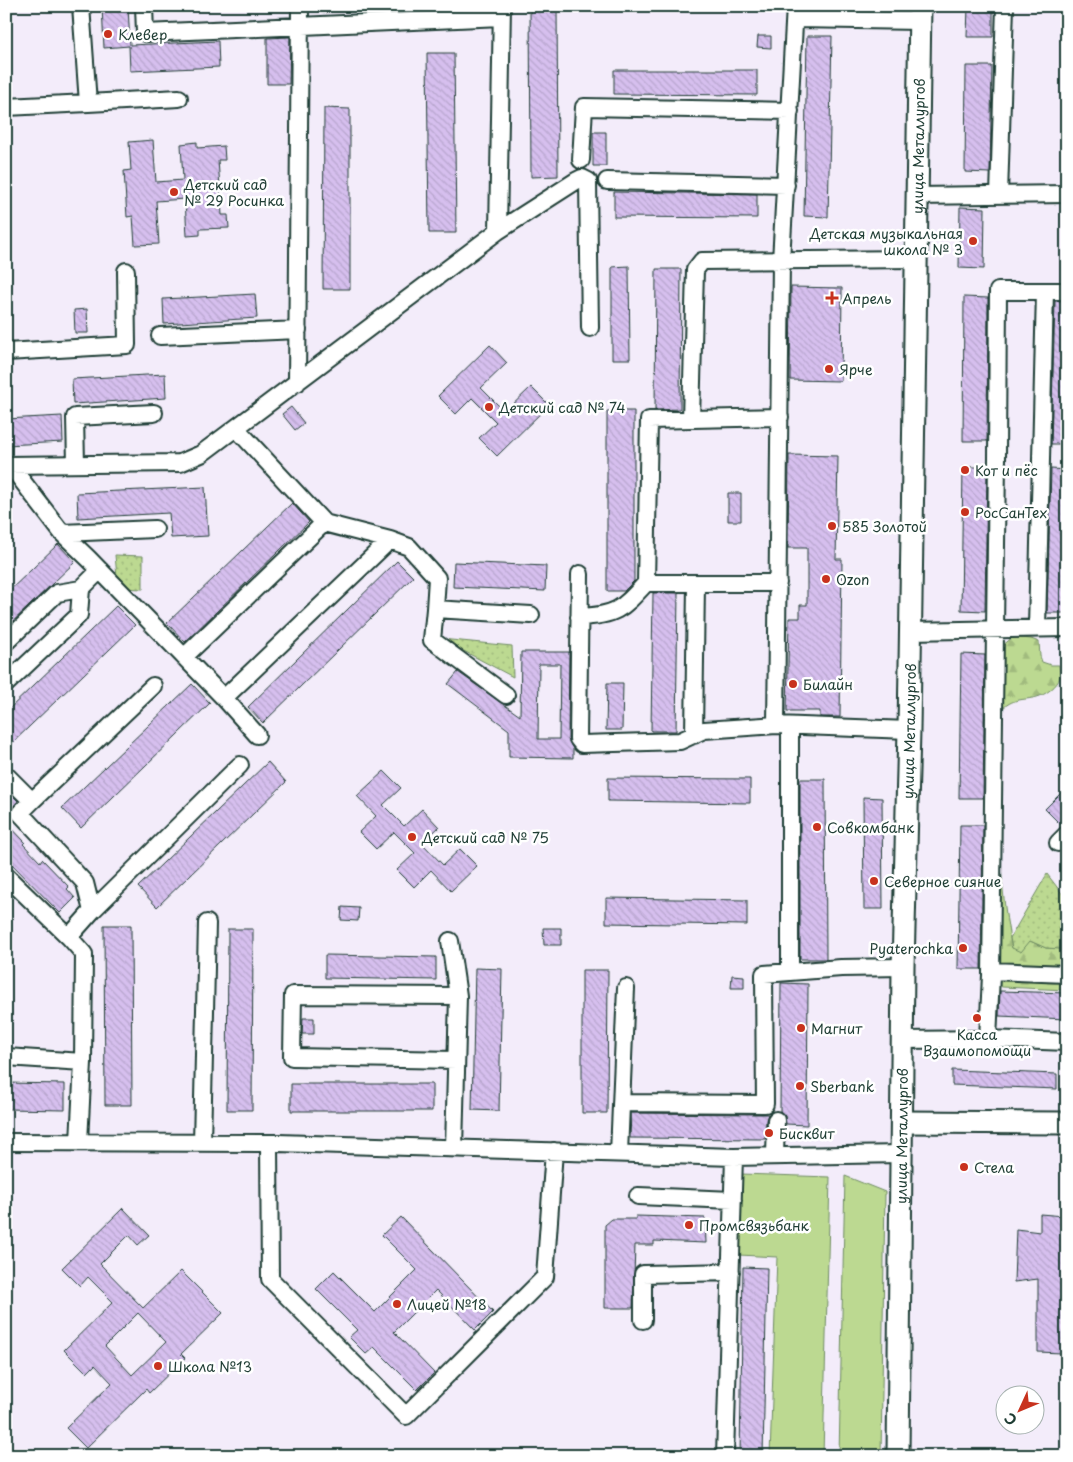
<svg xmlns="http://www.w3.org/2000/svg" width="1073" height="1462" font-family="'Playpen Sans',sans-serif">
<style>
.grass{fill:#bcd991;stroke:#6e8b62}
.forest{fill:url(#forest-firs);stroke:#6e8b62}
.park{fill:url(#park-dots);stroke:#6e8b62}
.building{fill:url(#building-back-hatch);stroke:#1f3d34;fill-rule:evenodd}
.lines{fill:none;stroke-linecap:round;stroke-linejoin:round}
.minor-casing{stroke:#1f3d34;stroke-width:20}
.major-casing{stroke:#1f3d34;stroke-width:25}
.minor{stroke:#fff;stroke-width:16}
.major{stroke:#fff;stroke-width:21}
.poi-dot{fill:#c8321e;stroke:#fff;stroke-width:2}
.labels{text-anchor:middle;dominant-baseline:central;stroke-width:5;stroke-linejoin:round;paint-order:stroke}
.poi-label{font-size:14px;fill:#1f3d34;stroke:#fff;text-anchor:start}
.street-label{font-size:14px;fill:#1f3d34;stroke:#fff}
</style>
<defs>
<pattern id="forest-firs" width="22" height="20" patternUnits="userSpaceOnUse" patternTransform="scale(1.25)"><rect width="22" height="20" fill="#bcd991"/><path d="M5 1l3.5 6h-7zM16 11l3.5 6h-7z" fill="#a1bb7e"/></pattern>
<pattern id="park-dots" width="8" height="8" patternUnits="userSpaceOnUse" patternTransform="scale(1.25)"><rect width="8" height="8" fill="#bcd991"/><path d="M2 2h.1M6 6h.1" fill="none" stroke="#a1bb7e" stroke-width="1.8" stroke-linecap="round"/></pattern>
<pattern id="building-back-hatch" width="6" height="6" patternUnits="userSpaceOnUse" patternTransform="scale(1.25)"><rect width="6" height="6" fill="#d6bfee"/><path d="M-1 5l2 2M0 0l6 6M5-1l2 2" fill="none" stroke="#b7a5cd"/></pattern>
</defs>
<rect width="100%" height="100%" fill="#f3ecfa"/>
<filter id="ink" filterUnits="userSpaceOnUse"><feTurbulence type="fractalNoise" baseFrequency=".02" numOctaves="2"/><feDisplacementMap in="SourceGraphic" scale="10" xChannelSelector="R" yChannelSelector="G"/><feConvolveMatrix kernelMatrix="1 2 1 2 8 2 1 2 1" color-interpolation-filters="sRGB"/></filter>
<g filter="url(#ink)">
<!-- grass -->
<path class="grass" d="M741,1174l89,3 -7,279h-53l7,-199 -38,-2z
M845,1176l40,16 -4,264h-42z"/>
<!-- forest -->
<path class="forest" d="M1013,637l18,2 8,3 1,14 2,6 9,3h8c0,3 2,9 1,12 -2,9 -15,18 -23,20 -15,4 -24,0 -37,14 0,79 -5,159 12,237l18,-7 16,7 21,1v41l-65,-3 -12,-7 12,-334z"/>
<!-- park -->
<path class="park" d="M115,555l28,1v33l-25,-1z
M441,639l71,7 1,31z
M1047,874l20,26v43l-7,6 -14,-1 -16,-7 -9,11 -9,-4 -2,-10z"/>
<!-- building -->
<path class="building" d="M102,6h26l2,39 88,-4 1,26 -89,4 -1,-25 -25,2z
M530,6h27l1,170 -27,1z
M968,6h25v31h-26z
M758,36h13v12l-14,-1z
M807,36h25l-4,181 -24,-1z
M290,37l-1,47h-22v-46z
M427,53h27l2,180h-27z
M966,66h26l-2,107 -25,-1z
M614,70h143v25l-143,-1z
M324,108l26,1v180h-27z
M593,132h13v34h-13z
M153,140l3,42 27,-2 -2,-36 16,-2v6l27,-2 1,14h-7l4,55h6l1,13 -29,1v6l-13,1 -2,-37 -29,2 3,43 -24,1 -2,-29 -6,1 -3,-46 7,-1 -2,-28z
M614,192l143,2v24l-143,-1z
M960,207l25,1 -1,61 -25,-1z
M629,266l1,93h-18v-92z
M656,269h25l-1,140 -25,1z
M791,287l51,1 -1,93 -51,-1z
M255,294l2,24 -93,6 -1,-25z
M964,297l24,1 -1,143h-24z
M1055,301h12v143h-16z
M87,309l1,24h-13l-1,-23z
M490,345l17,18 -26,25 24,24 26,-25 18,18 -52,51 -18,-18 17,-16 -24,-24 -16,16 -18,-18z
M165,374l1,24 -93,6 -1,-25z
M291,407l13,16 -9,7 -13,-16z
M607,411h27v170l-10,10h-17z
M62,416l1,26 -57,3v-26z
M789,455l49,1 -2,103h6l-2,158h-20v-6h-33l2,-93h11v-13h7v-57h-19z
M963,467h24l-2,144 -24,-1z
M1051,469l16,1v143h-20z
M205,487l3,49 -37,2 -2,-25 -91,5 -1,-25z
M728,493h13v28h-13z
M292,503l17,19 -124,120 -18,-19z
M58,544l17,18 -69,66v-34z
M397,561l16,16 -150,146 -15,-16z
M454,562l92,4 -1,25 -92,-4z
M653,593h25l-2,138h-25z
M116,606l19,19 -129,124v-37z
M521,652h48l-1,87 5,10v9l-64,-1v-27l-61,-46 10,-12 62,44zM539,664h21l-1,75h-21z
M961,654l24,1 -2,143h-24z
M607,683h16l-1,47h-16z
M192,684l18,19 -129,125 -19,-20z
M268,762l18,20 -129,125 -19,-20z
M384,771l17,17 -18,17 21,21 18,-17 17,18 -17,16 21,22 17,-16 17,17 -26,25 -20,-21 -17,17 -17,-17 18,-17 -21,-21 -18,17 -17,-17 17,-16 -19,-20z
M608,778l142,1v24l-142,-2z
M800,779h25l1,180h-26z
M1067,787v37l-5,2 -17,-17z
M9,792l9,9 -12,16v-22z
M863,797l19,1 1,111h-19z
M6,822l19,20 -2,2 17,18 2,-3 27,28 -2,2 8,9 -15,15 -54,-55z
M960,825h23l-2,144h-23z
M606,898l141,2v25l-141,-2z
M342,907l17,1 -1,13 -17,-1z
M104,925h27l1,180h-27z
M543,928h18v17h-17z
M228,929h25l-1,181h-25z
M325,955l111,2v23l-111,-2z
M475,968l27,1 -3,142 -27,-1z
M582,970h26l-1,143h-25z
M732,975l12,1v12h-13z
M781,983l27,1 -1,141 -21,-1 -1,-8 -5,-5z
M1000,991l67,2v26l-68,-3z
M303,1018h11v16h-12z
M952,1070l105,4v15l-105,-4z
M6,1083l59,1v26l-59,-1z
M291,1084h141v27h-141z
M631,1113l128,1h9l-2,6 -1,19 -135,-1z
M123,1208l26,27 -11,10 -9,-10 -29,29 43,44 38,-37 42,42 -42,41 4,4 -36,35 -3,-4 -60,59 -20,-20 46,-45 -17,-18 -8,8 -23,-23 49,-48 -25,-25 -8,9 -18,-18zM138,1313l28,29 -34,33 -27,-29z
M1040,1214l24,2 1,10h2v120h-5v7l-24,-1v-73l-24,3 2,-53 24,3z
M636,1216l69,2 1,25 -52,-2v4h-19l-2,63h-28v-83l7,-6h24z
M401,1217l92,95 -18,18 -39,-40 -42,42 40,41 -17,17 -43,-43 -8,7 -17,-17 8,-7 -41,-41 18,-18 41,41 42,-42 -35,-35z
M743,1267l24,1 -4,188h-23z"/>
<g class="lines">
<!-- minor casing -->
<g class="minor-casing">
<path id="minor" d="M144,6l1,27 356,-16
M795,19l125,2
M88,103l91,-5
M6,107l82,-4 -7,-97
M581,160l3,-53 206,4
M607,181l179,4
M999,195l6,-189
M917,196l150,-2
M498,231l4,-225
M160,336l138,-6
M6,352l121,-7 -1,-74
M297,383l3,-377
M691,419l4,-149 7,-9 215,-2
M236,428l88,95 66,17 19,7 28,31 -2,31 96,6
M76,464l-1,-47 79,-4
M6,465l174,-2 21,-9 297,-223 78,-50 6,-3 6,3 2,147
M10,465l52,68 27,26 135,139 33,37
M62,533l93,-4
M580,574l-2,165 4,5 98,-3 24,-11 72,-5 133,5
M646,583h132
M435,609l-3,31 74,55
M579,617c37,-1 43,-8 67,-34l3,-163 131,-3
M1037,628l8,-337
M911,631l156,-3
M6,642l51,-49 24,-4
M184,657l140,-134
M6,684l73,-69 2,-26 19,-19
M224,698l166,-158
M776,725l5,-464 14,-255
M790,726v245
M694,735l2,-152
M6,775l26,26 -12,12 65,70 7,28 -23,26 15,17 -1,108 -4,80
M32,801l121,-115
M1058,843l9,-9
M6,876l63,61
M92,911l148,-146
M450,941l8,55
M991,971l76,3
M988,1039l3,-64 6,-517 1,-167h69
M903,1040l85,-1 79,3
M6,1057l77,5
M621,1103l144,1 -1,-130 77,-6 62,-1
M6,1142l272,1 456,14 168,-3
M202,1143l5,-220
M269,1143l1,136 136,137 139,-139 9,-126
M454,1148l4,-152 -165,-1 -1,62 164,3
M619,1153l7,-165
M775,1156l1,-36
M638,1196l95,4
M643,1320v-46l88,-2
M725,1456l9,-299"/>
</g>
<!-- major casing -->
<g class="major-casing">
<g id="major">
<path d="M902,1122l165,1"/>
<path id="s1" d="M898,1456l5,-489 6,-237 11,-724"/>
</g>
</g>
<!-- minor -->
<use href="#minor" class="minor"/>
<!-- major -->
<use href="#major" class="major"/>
</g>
</g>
<!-- markers -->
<g class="poi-dot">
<circle cx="108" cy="34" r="5"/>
<circle cx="174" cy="192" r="5"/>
<circle cx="973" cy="241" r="5"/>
<path d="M829.5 290.5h5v5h5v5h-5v5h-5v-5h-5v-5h5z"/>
<circle cx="829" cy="369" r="5"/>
<circle cx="489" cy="407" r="5"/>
<circle cx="965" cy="470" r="5"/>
<circle cx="965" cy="512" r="5"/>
<circle cx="832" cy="526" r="5"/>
<circle cx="826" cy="579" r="5"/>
<circle cx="793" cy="684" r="5"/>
<circle cx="817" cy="827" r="5"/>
<circle cx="412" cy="837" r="5"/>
<circle cx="874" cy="881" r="5"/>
<circle cx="963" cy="948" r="5"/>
<circle cx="977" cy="1018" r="5"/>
<circle cx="801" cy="1028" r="5"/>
<circle cx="800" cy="1086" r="5"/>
<circle cx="769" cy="1133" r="5"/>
<circle cx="964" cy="1167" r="5"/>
<circle cx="689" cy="1225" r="5"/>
<circle cx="397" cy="1304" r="5"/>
<circle cx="158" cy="1366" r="5"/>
</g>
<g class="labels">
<!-- poi labels -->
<g class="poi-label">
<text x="118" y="34">Клевер</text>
<text x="184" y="184">Детский сад<tspan x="184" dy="16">№ 29 Росинка</tspan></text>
<text x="963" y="233" text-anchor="end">Детская музыкальная<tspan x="963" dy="16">школа № 3</tspan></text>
<text x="842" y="298">Апрель</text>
<text x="839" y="369">Ярче</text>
<text x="499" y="407">Детский сад № 74</text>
<text x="975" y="470">Кот и пёс</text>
<text x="975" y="512">РосСанТех</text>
<text x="842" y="526">585 Золотой</text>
<text x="836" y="579">Ozon</text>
<text x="803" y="684">Билайн</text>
<text x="827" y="827">Совкомбанк</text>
<text x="422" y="837">Детский сад № 75</text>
<text x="884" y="881">Северное сияние</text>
<text x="953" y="948" text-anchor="end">Pyaterochka</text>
<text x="811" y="1028">Магнит</text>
<text x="977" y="1034" text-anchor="middle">Касса<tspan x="977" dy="16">Взаимопомощи</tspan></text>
<text x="810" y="1086">Sberbank</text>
<text x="779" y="1133">Бисквит</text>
<text x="974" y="1167">Стела</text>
<text x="699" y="1225">Промсвязьбанк</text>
<text x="407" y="1304">Лицей №18</text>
<text x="168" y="1366">Школа №13</text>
</g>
<!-- street labels -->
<g class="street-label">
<text stroke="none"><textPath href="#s1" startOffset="1310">улица Металлургов</textPath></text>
<text stroke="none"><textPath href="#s1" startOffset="725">улица Металлургов</textPath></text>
<text stroke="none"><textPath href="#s1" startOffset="320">улица Металлургов</textPath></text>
</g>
</g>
<!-- margin -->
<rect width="1073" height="1462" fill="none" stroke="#fff" stroke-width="25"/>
<rect x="12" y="12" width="1048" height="1437" fill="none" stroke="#1f3d34" stroke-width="2" filter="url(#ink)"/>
<!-- north arrow -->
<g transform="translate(1020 1410) rotate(226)"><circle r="24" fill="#ffffff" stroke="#a5b1ae"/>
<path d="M0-4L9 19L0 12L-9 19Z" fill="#c8321e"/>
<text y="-8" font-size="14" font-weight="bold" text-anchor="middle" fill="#1f3d34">С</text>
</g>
</svg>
